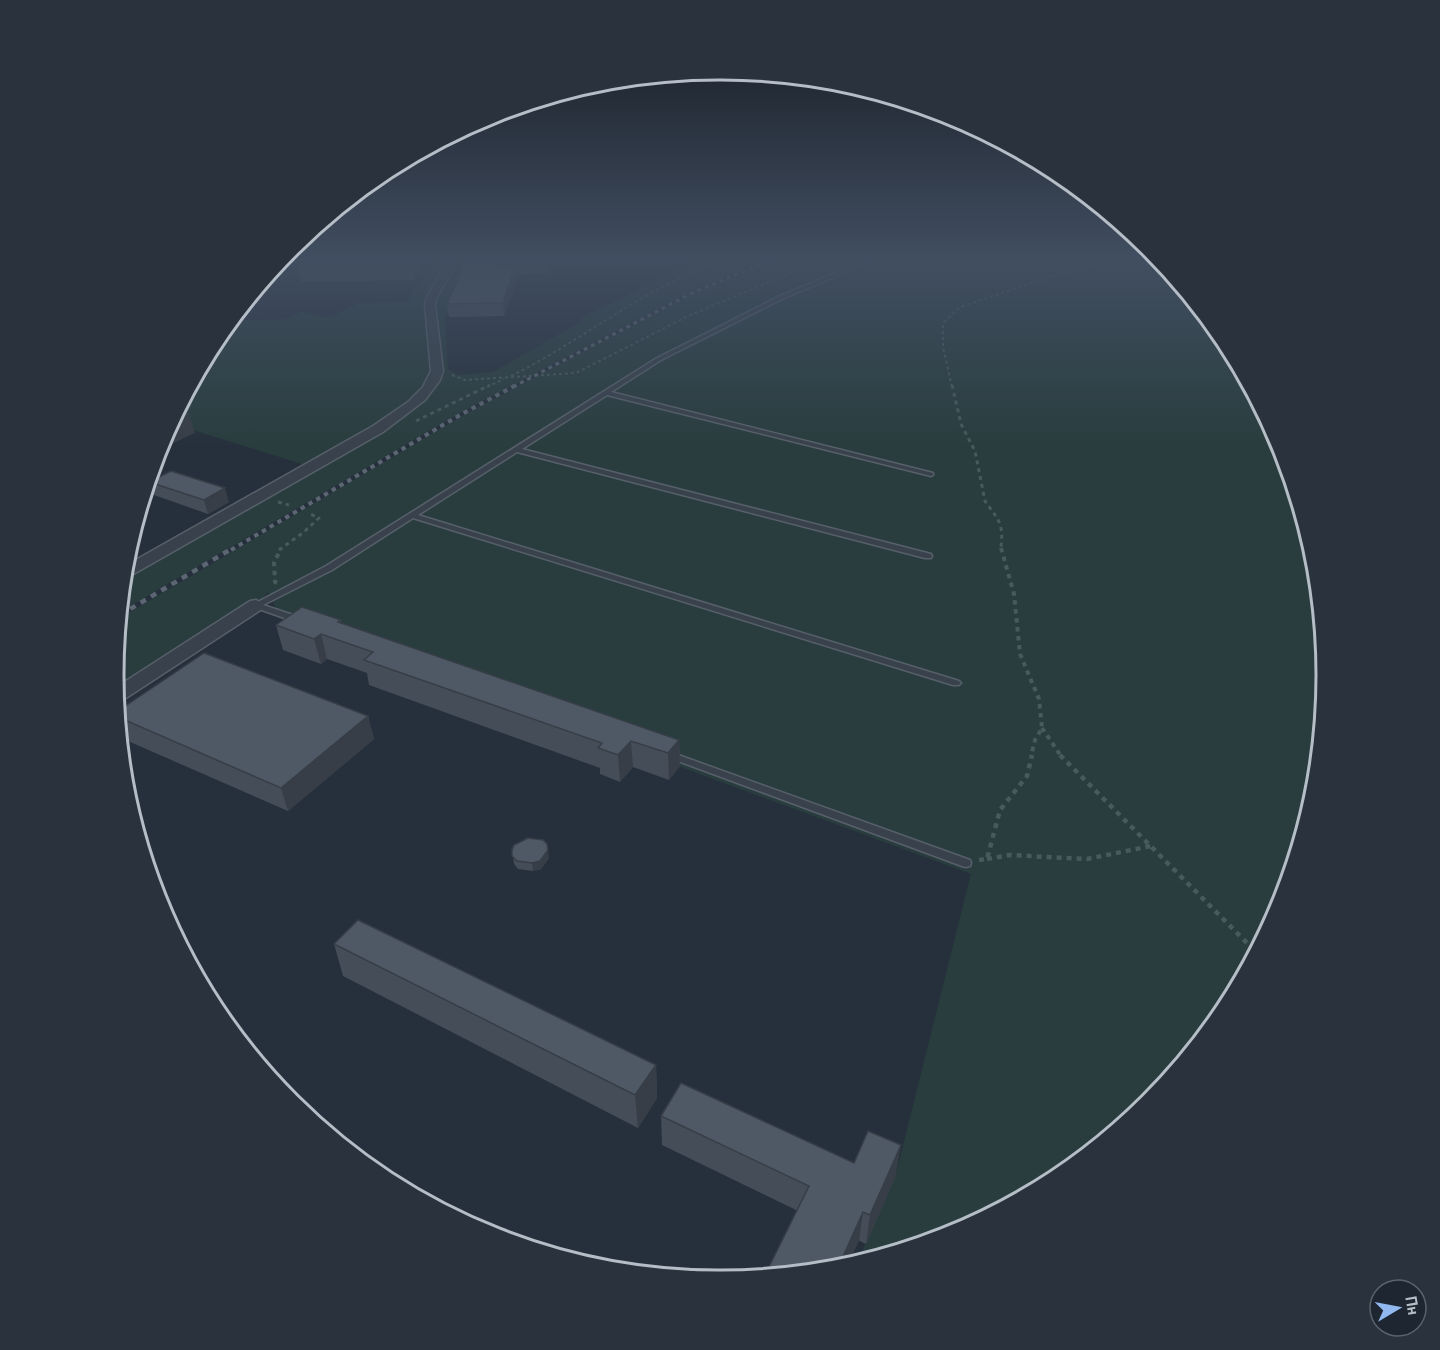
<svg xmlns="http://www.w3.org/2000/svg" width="1440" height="1350" font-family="'PT Sans',sans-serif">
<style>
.green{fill:#293d3e}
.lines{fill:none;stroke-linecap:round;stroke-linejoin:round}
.lane-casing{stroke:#57606a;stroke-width:3}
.street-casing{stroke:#57606a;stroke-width:3}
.path-far3{stroke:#485a5c;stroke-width:2;stroke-dasharray:3 3;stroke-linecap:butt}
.path-far2{stroke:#485a5c;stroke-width:3;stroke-dasharray:4 4;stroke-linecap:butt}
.path-far1{stroke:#485a5c;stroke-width:4;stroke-dasharray:4.5 4.5;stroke-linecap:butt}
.path{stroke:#485a5c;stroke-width:4.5;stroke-dasharray:5 5;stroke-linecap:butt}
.lane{fill:#39424c;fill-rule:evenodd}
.street{fill:#39424c;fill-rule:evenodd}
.rail-far2{stroke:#5c6673;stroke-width:3;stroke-dasharray:4 4;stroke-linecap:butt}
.rail-far1{stroke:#5c6673;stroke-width:4;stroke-dasharray:4.5 4.5;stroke-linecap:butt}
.rail{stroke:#5c6673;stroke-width:4.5;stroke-dasharray:6 6;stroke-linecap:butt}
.wall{fill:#444d58}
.shaded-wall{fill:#373e47}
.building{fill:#4f5966;stroke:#373e47;stroke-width:1.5}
.rim{fill:none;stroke:#b5bdc7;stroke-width:3}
</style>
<rect width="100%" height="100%" fill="#26303c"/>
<!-- green -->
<path class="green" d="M431,258h19l-25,43 7,69 -13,23 -22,19 -89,54 -137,-43 45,-85 14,-17 56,-2 16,-7 21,5h9l27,-14 48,-1z
M457,258h232l6,2 -9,3 -18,-4 -199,4 -24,55 3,51 10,6 35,-3 91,-52 -3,-2 121,-60h71l-83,34 -232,122 -338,198 4,-35 254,-145 59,-54 -3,-72z
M779,258h379l66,81 56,104 34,114 12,118 -12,119 -34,113 -56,105 -76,92 -92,75 -104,56 -95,28 39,-89 75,-300 -689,-254 -14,-28c-8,11 -28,23 -42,23l-111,71 -1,-11 6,-57 342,-202 231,-123z"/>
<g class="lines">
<!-- lane casing -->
<g class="lane-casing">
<path id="lane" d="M872,258h6l-96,41 -121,61 -50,32 322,81v2l-2,1 -324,-81 -85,54 409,105 1,2 -1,2h-6l-408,-106 -99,63 541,166 2,2 -2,2h-6l-540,-167 -81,52 -69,35 39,13 1,2 -1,2h-6l-43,-15 -1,-2 74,-39 331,-208 121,-61z
M670,752l300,108 1,3 -1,3 -4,1 -4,-1 -295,-109 -2,-2 2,-2z"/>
</g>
<!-- street casing -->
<g class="street-casing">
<path id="street" d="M449,258h10l-22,39 -2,8 8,66 -3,9 -15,20 -42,32 -253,144 -6,2 1,-12 248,-140 35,-24 15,-15 8,-16 -6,-66 2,-8z
M256,600l8,5 -2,4 -139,91 -6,2 -2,-14 135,-87z"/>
</g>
<!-- path-far3 -->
<path class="path-far3" d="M710,262l8,-4
M452,375l13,5 111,-7 110,-56 123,-52 2,-7
M511,376c75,-37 139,-94 220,-118
M487,387l17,-8
M952,387l-9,-40v-24l17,-16 114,-38 45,-11"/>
<!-- path-far2 -->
<path class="path-far2" d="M952,385l9,39 14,27 10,50 13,18 4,13 -1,18
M416,421l74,-36
M278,502l11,3
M279,550l25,-18 15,-14 -11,-5"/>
<!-- path-far1 -->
<path class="path-far1" d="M1001,548l13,46 6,60 19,45 3,29 -7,12 -4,16
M277,583l-2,-1 -1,-19 7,-15
M1042,728l19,28"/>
<!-- path -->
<path class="path" d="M1060,755l196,197
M987,859l23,-4 77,4 64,-13
M979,860l8,-1 13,-49 27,-34 5,-21"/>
<!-- lane -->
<use href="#lane" class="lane"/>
<!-- street -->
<use href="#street" class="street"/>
<!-- rail-far2 -->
<path class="rail-far2" d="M513,387l179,-94 84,-35"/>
<!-- rail-far1 -->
<path class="rail-far1" d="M231,550l229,-135 56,-30"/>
<!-- rail -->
<path class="rail" d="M120,615l113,-67"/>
</g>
<!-- wall -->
<path class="wall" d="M299,258h127l-11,22 -114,2 -5,-20z
M467,258h86l-4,15 -33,1 1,6 -13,36 -55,1 -2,-13z
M149,482l80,20 -21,12 -54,-19z
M341,620v3l338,117 1,26 -11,14 -36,-13 -13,15 -20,-8v-6l-231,-83 -2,-12 -40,-14 -6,5 -38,-14 -7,-25z
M118,711l250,5 6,23 -86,72 -167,-73 -1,-3z
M512,850l37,8 -8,11 -8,2 -15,-2 -4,-5z
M334,944l322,121 1,33 -19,30 -295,-152z
M661,1116l193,47 42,12 -30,69 -204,-99z"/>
<!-- shaded-wall -->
<path class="shaded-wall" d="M413,258h13l-11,22 -3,-20z
M548,258h5l-4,15 -1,-12z
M515,268l2,12 -13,36 -1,-13z
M189,414l6,19 -37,17 2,-7 11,-20z
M225,488l4,14 -21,12 -4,-14z
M321,634l6,25 -6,5 -7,-25z
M368,716l6,23 -86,72 -7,-23z
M679,740l1,26 -11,14 -1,-27z
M631,741l2,26 -13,15 -2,-27z
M548,850l1,8 -8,11 -8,2 -1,-8z
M656,1065l1,33 -19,30 -3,-33z
M901,1145l-5,30 -30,69 4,-29z
M863,1212l-4,29 -12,26 -10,3z"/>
<!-- building -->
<path class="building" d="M299,258h114l-1,2 -116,2z
M467,258h81v3l-53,2 20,5 -12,35 -56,1z
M177,411l12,3 -18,9z
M171,471l54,17 -21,12 -55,-18z
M302,607l39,13 -3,2 341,118 -11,13 -37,-12 -13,14 -20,-7 4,-5 -238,-83 9,-8 -52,-18 -7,5 -38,-14z
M204,653l164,63 -87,72 -163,-71v-6z
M528,838l15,2 4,4 1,6 -8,11 -8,2 -15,-2 -5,-5v-6l2,-5z
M358,920l298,145 -21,30 -301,-151z
M681,1083l173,80 14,-32 33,14 -31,70 -7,-3 -26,58 -73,7 45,-91 -148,-70z"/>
<!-- sky -->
<linearGradient id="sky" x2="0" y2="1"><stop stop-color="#151a21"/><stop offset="0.58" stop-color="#414e61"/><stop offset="1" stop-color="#414e61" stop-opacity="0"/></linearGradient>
<rect width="1440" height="447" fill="url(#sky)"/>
<!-- crop -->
<path d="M0 0H1440V1350H0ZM719 80H721A595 595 0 0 1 1316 675V675A595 595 0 0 1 721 1270H719A595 595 0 0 1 124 675V675A595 595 0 0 1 719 80Z" fill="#2a333d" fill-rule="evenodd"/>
<path class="rim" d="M719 80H721A595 595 0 0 1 1316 675V675A595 595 0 0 1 721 1270H719A595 595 0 0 1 124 675V675A595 595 0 0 1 719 80Z"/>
<!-- north arrow -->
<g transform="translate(1398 1308) rotate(80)"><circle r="28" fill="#1e2731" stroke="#5a636d" stroke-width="1.5"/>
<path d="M0-4.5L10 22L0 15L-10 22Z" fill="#92b9ef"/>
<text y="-9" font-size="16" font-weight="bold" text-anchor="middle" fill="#b5bdc7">Пн</text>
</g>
</svg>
